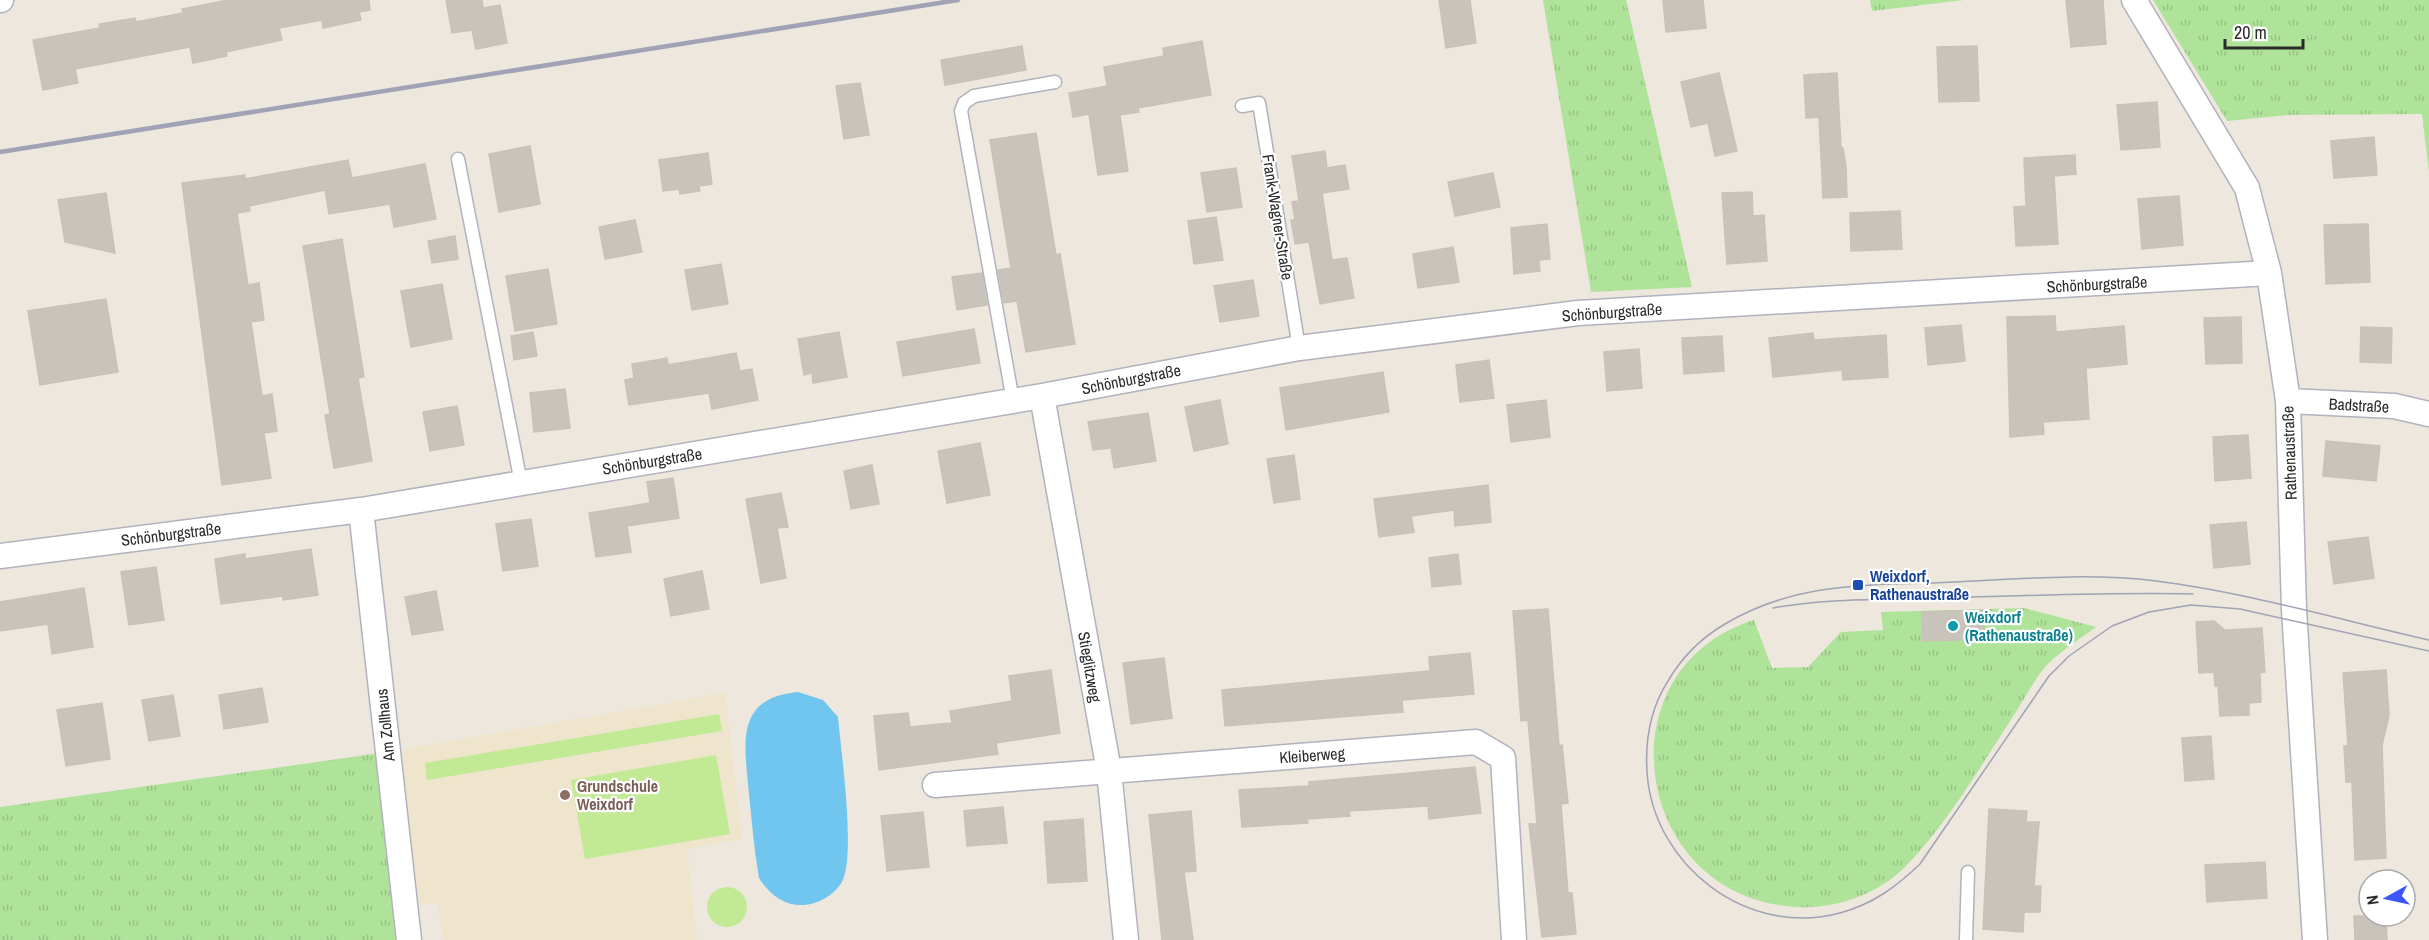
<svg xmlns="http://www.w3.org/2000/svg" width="2429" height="940" font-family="'Archivo Narrow',sans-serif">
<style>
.education{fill:#eee5cc}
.grass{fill:url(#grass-tufts)}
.pitch{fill:#c2ea95}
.water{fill:#70c6ee}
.building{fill:#c8c4bc;stroke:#c8c3b6;stroke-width:1.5}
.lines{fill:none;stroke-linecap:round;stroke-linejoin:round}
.lane-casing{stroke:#b1b2be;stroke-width:15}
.street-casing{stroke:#b1b2be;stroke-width:27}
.lane{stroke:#fff;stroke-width:12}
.street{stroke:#fff;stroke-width:24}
.tram{stroke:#a0a2b5;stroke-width:1.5}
.rail{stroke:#a0a2b5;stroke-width:4.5}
.transit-dot{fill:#1a4fb4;stroke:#fff;stroke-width:2}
.culture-dot{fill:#0f9aa8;stroke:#fff;stroke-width:2}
.education-dot{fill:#8d6e63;stroke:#fff;stroke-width:2}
.labels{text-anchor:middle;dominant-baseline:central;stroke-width:4.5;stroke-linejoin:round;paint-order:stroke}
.street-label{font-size:16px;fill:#2b2b2b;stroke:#fff}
.transit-label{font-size:16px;font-weight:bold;fill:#164399;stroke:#fff;text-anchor:start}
.culture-label{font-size:16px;font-weight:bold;fill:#0d838f;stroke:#fff;text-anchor:start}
.education-label{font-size:16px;font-weight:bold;fill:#785e54;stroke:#fff;text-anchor:start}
</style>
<defs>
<pattern id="grass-tufts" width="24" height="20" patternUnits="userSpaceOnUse" patternTransform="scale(1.5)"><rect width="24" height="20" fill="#afe39a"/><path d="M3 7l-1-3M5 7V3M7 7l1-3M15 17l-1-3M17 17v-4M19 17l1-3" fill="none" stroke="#97c385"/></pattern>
</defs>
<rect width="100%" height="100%" fill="#ede7dd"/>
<!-- education -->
<path class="education" d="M725,693l17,146 -55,10 10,91h-254l-5,-38 -33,5 -18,-155z"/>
<!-- grass -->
<path class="grass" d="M1543,0h83l66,287 -101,5z
M1870,0h94l-92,11z
M2153,0h276v172l-7,-58 -133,1 -62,6z
M2024,608l72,19c-16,12 -36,24 -50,39 -12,14 -22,34 -32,49 -32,49 -68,111 -109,152 -27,27 -69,42 -107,40 -165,-7 -200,-238 -44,-287l18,48 36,-1 33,-35 42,-2 -2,-18z
M387,752l22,188h-409v-133z"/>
<!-- pitch -->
<path class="pitch" d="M719,714l3,17 -295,49 -2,-17z
M716,755l14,79 -145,25 -14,-79z
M707 907a20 20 0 1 1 40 0a20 20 0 1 1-40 0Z"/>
<!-- water -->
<path class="water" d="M798,692l25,8 15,17c3,33 18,139 4,165 -8,13 -23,22 -38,23 -20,1 -35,-11 -45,-27 -5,-28 -7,-56 -10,-84 -4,-48 -16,-96 49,-102z"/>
<!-- building -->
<path class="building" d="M228,0h141l1,10 -11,2 2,8 -38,8 -1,-8 -43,8 3,12 -56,12 1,4 -34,7 -3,-16 -115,22 3,14 -35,7 -10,-50 67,-12 -1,-4 36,-6 1,4 47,-9 -1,-4z
M446,0h36l1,8 17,-3 7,38 -31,6 -4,-19 -20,3z
M1439,0h31l6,43 -30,5z
M1663,0h40l3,28 -40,4z
M2078,0h25l3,44 -35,3 -5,-46z
M1202,41l9,54 -73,13 1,4 -19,3 8,56 -30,4 -9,-61 -16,3 -4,-24 38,-7 -3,-19 60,-11 -1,-8z
M1022,46l4,24 -81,15 -4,-25z
M1977,46l2,55 -40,1 -2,-55z
M1719,73l18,78 -22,5 -7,-33 -17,4 -10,-45z
M1837,73l4,75h2l3,19 1,30 -24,1 -4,-81 -13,1 -2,-43z
M860,83l9,52 -25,4 -8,-53z
M2157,102l3,45 -39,3 -4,-45z
M1036,133l20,122 4,-1 15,90 -49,8 -9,-51 -13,2 -6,-33 13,-2 -21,-128z
M2374,137l3,38 -43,3 -3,-37z
M530,146l10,58 -41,8 -10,-58z
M1325,151l2,17 18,-3 4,24 -27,4 10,67 15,-2 7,40 -34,6 -11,-62 -14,2 -4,-24h4l-3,-18 7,-1 -7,-45z
M708,153l4,31 -13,2 1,5 -20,3 -1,-5 -16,2 -4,-31z
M2075,155l1,19 -22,2 4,68 -42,2 -2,-39 12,-1 -2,-48z
M348,160l4,18 73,-14 11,55 -42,8 -4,-23 -61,10 -4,-24 -76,16 1,5 -13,2 11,72 11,-2 5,37 -13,2 11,74 10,-2 5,37 -13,2 7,45 -49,7 -40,-302 63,-8v4z
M1236,168l6,39 -35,5 -6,-39z
M1493,173l7,34 -45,9 -7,-34z
M1752,192l1,24 11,-1 3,46 -40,3 -5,-71z
M106,193l9,60 -50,-11 -7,-42z
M2179,196l4,49 -41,4 -4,-50z
M1900,211l2,38 -51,2 -1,-38z
M1216,217l7,43 -29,4 -6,-43z
M635,220l7,32 -37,7 -6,-32z
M1547,224l3,35 -11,1 1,11 -26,3 -3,-46z
M2368,224l2,58 -44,2 -2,-59z
M455,236l3,23 -26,4 -4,-22z
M342,239l22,138 -6,1 14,83 -38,7 -9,-53 5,-1 -27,-168z
M1453,247l6,35 -41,6 -5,-34z
M721,264l7,40 -36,6 -7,-40z
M548,269l9,55 -42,7 -9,-55z
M982,273l5,32 -30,5 -5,-33z
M1253,280l6,36 -39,6 -6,-36z
M442,284l10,55 -41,8 -10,-56z
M106,299l12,73 -78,13 -12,-74z
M2055,316l1,16 68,-6 3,38 -41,4 3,51 -46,3 1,12 -34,3 -3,-120z
M2241,317l1,46 -36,1 -2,-46z
M1961,325l4,36 -37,4 -3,-37z
M2361,327l31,1 -1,35 -31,-1z
M974,329l6,34 -77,13 -6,-34z
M533,332l4,24 -23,4 -3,-24z
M839,332l8,45 -34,6 -1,-10 -8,2 -6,-36z
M1813,333l1,7 72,-5 2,42 -45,3 -1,-10 -69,7 -4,-39z
M1722,336l2,35 -40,3 -2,-36z
M1639,349l3,39 -35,3 -3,-39z
M736,353l4,18 12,-2 6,31 -46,9 -3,-16 -80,12 -4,-25 9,-2 -2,-14 35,-6 1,7z
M1489,360l5,38 -34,4 -4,-37z
M1383,372l6,40 -103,18 -6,-42z
M565,389l5,39 -36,4 -4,-39z
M1220,400l8,44 -34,7 -9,-44z
M1546,400l4,37 -39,5 -4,-37z
M457,406l7,39 -34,6 -7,-39z
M1148,413l8,48 -42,7 -3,-20 -18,2 -5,-28z
M2248,435l3,43 -36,3 -2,-44z
M2326,441l54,5 -4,35 -53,-5z
M980,443l10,52 -43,8 -9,-52z
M1294,455l6,44 -26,4 -7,-44z
M872,465l7,39 -28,5 -7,-38z
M673,478l6,40 -52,8 4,26 -35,5 -7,-44 61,-10 -3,-21z
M1488,485l3,37 -36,4 -1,-16 -43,6 3,16 -35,5 -5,-38z
M781,493l7,34 -11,1 9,50 -25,5 -15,-84z
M531,519l7,47 -35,5 -7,-47z
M2246,522l4,42 -36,4 -4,-43z
M2368,537l6,41 -40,6 -6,-42z
M311,549l7,46 -35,5v-4l-62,8 -6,-45 30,-5v5z
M1458,554l3,30 -29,3 -3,-29z
M156,567l8,53 -35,5 -8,-53z
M702,571l7,38 -38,7 -7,-37z
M84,588l9,59 -41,7 -4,-30 -48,7v-29z
M436,591l7,39 -31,5 -7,-38z
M1548,609l11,137 3,-1 6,58 -7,1 7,89h4l4,41 -34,3 -13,-113h8l-9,-104 -7,1 -8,-110z
M1983,610l1,29 -61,2 -1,-29z
M2214,621l11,9 37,-2 3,44 -5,1 1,29 -12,1v12l-29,1 -2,-30h-3l-1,-14 -15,1 -3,-51z
M1470,653l4,41 -72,6 1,12 -178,14 -3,-36 208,-19 -1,-14z
M1164,658l8,60 -41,6 -8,-61z
M1051,670l9,63 -64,10 2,11 -119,16 -5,-54 34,-3 2,14 42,-4 -2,-12 62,-10 -3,-25z
M2386,670l3,46 -7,29 4,113 -31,2 -3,-78h-6l-2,-36h4l-5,-73z
M262,688l6,34 -44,7 -5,-34z
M173,695l7,41 -31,5 -7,-41z
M102,703l8,56 -44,7 -9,-56z
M2211,736l3,43 -29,2 -3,-43z
M1475,767l6,46 -52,6 -1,-13 -79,5 1,5 -43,3 1,4 -66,4 -3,-37 70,-4v-4z
M1003,807l4,36 -40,3 -3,-35z
M1989,809l38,2 -1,11h13l-5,64h7l-1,26h-16l-1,20 -40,-3z
M1191,811l5,60 -12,1 9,68h-31l-13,-125z
M923,812l6,55 -42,4 -6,-55z
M1083,819l4,62 -39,2 -4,-61z
M2265,862l2,36 -60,4 -2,-37z
M2354,916h32l1,24h-32z"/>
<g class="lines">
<!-- lane casing -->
<g class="lane-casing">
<path id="lane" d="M1242,106l17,-3 40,245
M458,159l63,324
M1013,401l-52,-290 3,-8 10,-7 81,-14
M1966,940l2,-68"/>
</g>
<!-- street casing -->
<g class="street-casing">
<path id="street" d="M0,0h1
M2134,0l113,188 22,85 19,128 6,209 21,330
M1042,396l67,375 17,169
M2288,401l106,5 35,8
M361,510l48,430
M0,556l361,-46 681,-114 257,-48 279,-35 691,-40
M935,785l541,-43 27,16 11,182"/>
</g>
<!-- lane -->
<use href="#lane" class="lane"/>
<!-- street -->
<use href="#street" class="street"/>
<!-- tram -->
<path class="tram" d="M1773,608c54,-10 110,-8 164,-10 85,-2 171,-6 256,-4
M2429,640c-88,-20 -184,-48 -273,-59 -73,-9 -149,-1 -222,2 -75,2 -142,1 -209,41 -24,14 -43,33 -57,57 -18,28 -23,59 -21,91 6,94 101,166 193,141 33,-9 56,-26 80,-49l129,-188 20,-20 43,-30 37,-14 42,-7 49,4 189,42"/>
<!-- rail -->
<path class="rail" d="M0,152l958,-152"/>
</g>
<!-- markers -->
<rect class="transit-dot" x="1852" y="579" width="12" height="12" rx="3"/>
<circle class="culture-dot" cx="1953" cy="626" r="6"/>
<circle class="education-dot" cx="565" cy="795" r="6"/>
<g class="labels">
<!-- street labels -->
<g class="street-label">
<text transform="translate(1278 217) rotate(81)">Frank-Wagner-Straße</text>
<text transform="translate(2097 284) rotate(-3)">Schönburgstraße</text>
<text transform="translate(1612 312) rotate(-4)">Schönburgstraße</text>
<text transform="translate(1131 379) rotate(-11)">Schönburgstraße</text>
<text transform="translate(2359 405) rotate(3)">Badstraße</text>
<text transform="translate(2289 453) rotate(-92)">Rathenaustraße</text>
<text transform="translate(652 461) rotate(-9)">Schönburgstraße</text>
<text transform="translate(171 534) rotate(-7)">Schönburgstraße</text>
<text transform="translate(1090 667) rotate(80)">Stieglitzweg</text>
<text transform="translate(385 725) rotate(-96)">Am Zollhaus</text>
<text transform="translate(1312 755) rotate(-4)">Kleiberweg</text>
</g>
<!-- transit labels -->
<g class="transit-label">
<text x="1870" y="576">Weixdorf,<tspan x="1870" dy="18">Rathenaustraße</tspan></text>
</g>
<!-- culture labels -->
<g class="culture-label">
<text x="1965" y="617">Weixdorf<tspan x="1965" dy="18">(Rathenaustraße)</tspan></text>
</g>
<!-- education labels -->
<g class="education-label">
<text x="577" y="786">Grundschule<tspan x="577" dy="18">Weixdorf</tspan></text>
</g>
</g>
<!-- north arrow -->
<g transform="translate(2387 898) rotate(262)"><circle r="28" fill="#ffffff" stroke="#aaaaaa" stroke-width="1.5"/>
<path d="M0-4.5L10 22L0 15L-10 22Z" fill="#3d56f9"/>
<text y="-9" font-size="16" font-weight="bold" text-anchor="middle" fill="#2b2b2b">N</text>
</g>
<!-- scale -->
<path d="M2225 39v9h78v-9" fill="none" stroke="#2b2b2b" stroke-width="3"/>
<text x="2234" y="39" font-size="18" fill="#2b2b2b" stroke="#ffffff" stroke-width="4.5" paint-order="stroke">20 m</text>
</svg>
